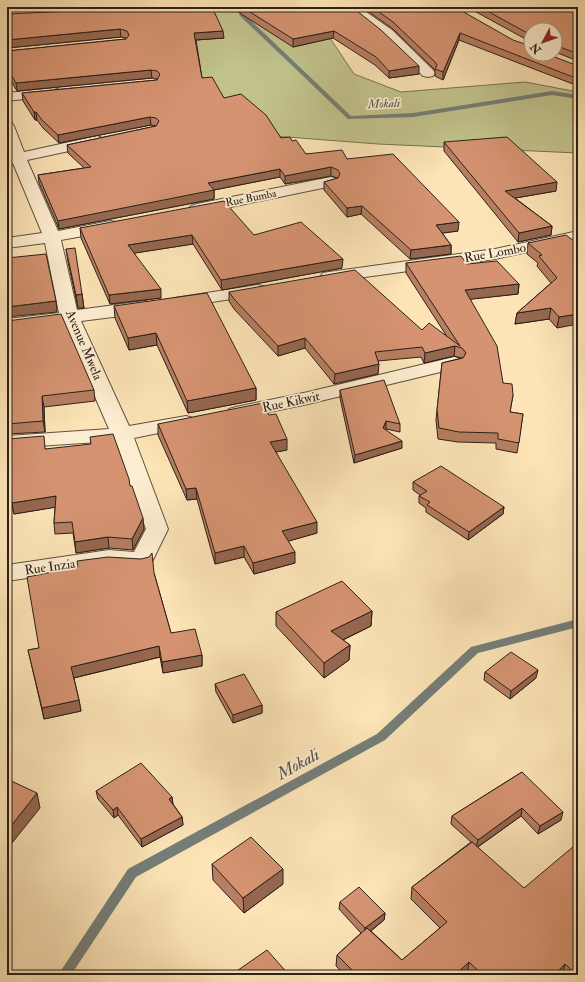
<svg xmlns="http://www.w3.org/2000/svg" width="585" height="982" font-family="'IM FELL Double Pica',serif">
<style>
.green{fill:#c2c38c;stroke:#777253}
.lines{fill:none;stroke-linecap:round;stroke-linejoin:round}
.stream{fill:#747e79;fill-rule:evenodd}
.street-casing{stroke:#605141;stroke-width:2}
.street{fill:#fdedd0;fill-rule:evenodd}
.wall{fill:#b77e61;stroke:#2c201a}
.shaded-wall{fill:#95674f;stroke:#2c201a}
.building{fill:#d59371;stroke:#2c201a}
.labels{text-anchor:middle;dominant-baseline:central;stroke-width:3.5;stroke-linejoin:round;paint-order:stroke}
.far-street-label{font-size:11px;fill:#2c201a;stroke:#fdedd0}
.far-water-label{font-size:12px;font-style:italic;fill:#504f4a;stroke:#fdedd0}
.street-label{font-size:13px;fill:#2c201a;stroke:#fdedd0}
.near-water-label{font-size:17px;font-style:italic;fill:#504f4a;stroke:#fdedd0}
</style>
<rect width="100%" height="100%" fill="#fce4b7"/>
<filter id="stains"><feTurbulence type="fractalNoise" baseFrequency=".005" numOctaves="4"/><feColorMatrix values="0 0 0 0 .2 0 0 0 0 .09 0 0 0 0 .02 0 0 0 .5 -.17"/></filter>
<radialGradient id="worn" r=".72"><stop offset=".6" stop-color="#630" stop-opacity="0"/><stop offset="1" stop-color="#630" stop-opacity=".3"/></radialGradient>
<!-- green -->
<path class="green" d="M102,7h203l9,7 40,60 47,18 124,-10 53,10v61l-200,-9 -117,-9 -113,-65z"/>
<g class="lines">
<!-- stream -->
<path class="stream" d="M246,7h6l-7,8 106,101 62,-3 139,-22 26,4v4l-26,-4 -139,22 -65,2 -108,-103 -1,-1z
M578,619v8l-100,26 -93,87 -249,137 -65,98h-13l70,-106 249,-135 94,-87z"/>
<!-- street casing -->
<g class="street-casing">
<path id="street" d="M345,7h14l33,23 41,40 2,3 -2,3 -5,1 -5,-1 -41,-40z
M53,88l5,1 2,3 -2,3 -51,6v-8z
M7,122l5,1 2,3 10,26 73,-16 5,2 3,3 -3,3 -75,16 31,71 52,-10 6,1 2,4 -2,4 -55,10 16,70 68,-9 7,2 2,4 -2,4 -7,2 -64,8 48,105 57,-10 7,2 3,4 -3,4 -59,12 34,91 -18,37 -8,2 -33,-2 -102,15v-16l102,-15 25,2 12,-23 -32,-88 -107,7v-12l102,-7 -46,-106 -56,8v-12l52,-6 -14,-70 -38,5v-10l35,-5 -29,-70 -6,2v-10h2l-2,-7z
M331,177l6,2 2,3 -2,3 -140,29 -6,-2 -2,-3 2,-3 6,-2z
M578,231v10l-83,18 -166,23 -6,-1 -3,-4 3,-4 6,-1 166,-23z
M257,285l6,1 3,4 -3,4 -82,13 -6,-1 -3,-4 3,-4 6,-1z
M454,357l7,2 3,4 -3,4 -153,37 -72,15 -7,-2 -3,-4 3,-4 7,-2 72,-15z"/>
</g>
<!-- street -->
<use href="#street" class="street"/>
</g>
<!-- wall -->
<path class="wall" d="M7,7h87l-87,3z
M235,7h117l67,67 -30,4 -14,-13 -42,-27 -40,9 -58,-37z
M362,7h93l76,47 47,12v20l-119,-46 -16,40 -8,-4v-5l-1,-2 -41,-40z
M467,7h111v54l-23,-9v-22h-24v12z
M7,14l217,24 -28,2 6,38 22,20 57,40 11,3 14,13 41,5 111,72 -16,2 9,12v9l-41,5 -49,-45 -14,3 -23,-27v-8l14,-4 -7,-2 -46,8 -5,-7 -66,13v9l-155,30 -20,-46 -1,-8 46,-7 -16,-15 -1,-8 89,-19 -5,-1 -92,18 -16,-15 -6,-8h-2l-12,-19 -1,-8 135,-13v-1l-5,-1 -135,13 -10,-17v-23l119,-12v-1l-5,-1 -114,11z
M444,142l112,49 -41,7 37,28 -1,9 -33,7 -74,-91z
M80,228l174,7 88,33 -120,22 -29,-46 -59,9 27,45 -51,6 -29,-66z
M574,241l-17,87 -8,-9 -34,5 2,-11 34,-30 -14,-17 1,-3 -11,-9 1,-11z
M66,249l16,45 2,14h-6l-10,-46z
M406,263l61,1 52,20 -1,10 -48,5 33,84 10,12 -3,17 13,2 -6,39 -21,-4v-6l-38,-1 -20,-3 -2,-19 6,-57 20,-5h-1l-7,-2 -30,7 -3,-6 -43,4v13l-44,10 -29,-36 -27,8 -44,-47 -5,-8v-9l193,38 24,5 -40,-62z
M114,306l142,82v12l-68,13 -31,-68 -28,5 -14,-32z
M7,321l87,69 1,11 -51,6 1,25 -38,2z
M340,390l60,34v8l-14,-3 -1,1 17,18 -48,15 -14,-65z
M158,424l129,26 -11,2 41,81 -29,8 7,22 -41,11 -10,-17 -29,7 -18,-65 -10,1 -29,-65z
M7,439l39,10 84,37 14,43 -11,21 -24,-2 -33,5 -3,-20 -18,1 -1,-11 1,-16 -41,7 -1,-4 -6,1z
M413,482l91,25 -1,7 -35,26 -42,-28v-4l-7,-5v-7l1,-1 -7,-5z
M154,573l17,60 31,22v11l-39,7 -3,-16 -86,21 5,22 2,11 -37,8 -16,-69 11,-2z
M372,611l-1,15 -28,14 7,5 -1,15 -25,18 -48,-52v-14z
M485,672l51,6 -26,21 -26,-19z
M215,684l47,21v8l-29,10 -17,-31z
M522,772l39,48 -23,14 -17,-18 -43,31 100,128h-110l-1,-1 -1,1h-121l-9,-9 1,-11 24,-22 -22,-24 1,-7 45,11 -1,7 -13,11 31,29 38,-32 -29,-29 1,-12 59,-45 -20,-18 1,-8z
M96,791l76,6 1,7 9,13 1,8 -41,22 -24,-32 -4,3 -16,-19z
M212,864l71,20 -39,29 -31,-33z"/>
<!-- shaded-wall -->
<path class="shaded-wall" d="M120,29l1,8 -114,11v-8z
M223,31l1,7 -29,2 -1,-7z
M334,31l-1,7 -40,9v-8z
M460,33l-1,7 -16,40v-8z
M419,66v8l-30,4v-7z
M151,70l1,8 -135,13 -1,-8z
M34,112h2l1,8h-2z
M150,117l1,8 -92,18 -1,-8z
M331,167v9l-46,8v-8z
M280,169v8l-66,13v9l-155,30 -1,-8 150,-38z
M557,182l-1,9 -52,9 1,-9z
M362,206l-1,8 -14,3v-9z
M459,222l-1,9 -22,3v-9z
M552,226l-1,9 -33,7 1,-9z
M192,235l1,9 -64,10 -1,-9z
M451,245v9l-41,5 1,-9z
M343,259l-1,9 -120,22 -1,-10z
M519,284l-1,10 -54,6 1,-10z
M161,289v9l-51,6 -1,-9z
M82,294l2,14h-6l-2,-13z
M56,301l1,11 -50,5v-10z
M551,308l-2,11 -34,5 2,-11z
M578,314v10l-21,4 2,-11z
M156,333l1,12 -28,5 -1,-12z
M305,338v10l-27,8v-10z
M455,346l-1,10 -30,7 1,-10z
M379,364l-1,10 -44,10 1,-10z
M256,388v12l-68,13 -1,-12z
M42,396l2,11 1,25 -2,-11z
M386,421v8l-3,7v-8z
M287,439v11l-17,3v-11z
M402,441v7l-48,15 1,-8z
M196,488l1,11 -10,1 -1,-11z
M56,496l1,11 -43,7 -2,-11z
M504,507l-1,7 -35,26 1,-8z
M143,518l1,11 -11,21 -1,-11z
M317,522v11l-35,10v-12z
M108,537l1,11 -33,5 -1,-11z
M244,546v11l-29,7v-11z
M295,552v11l-41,11 -1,-11z
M372,611l-1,15 -41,20 1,-15z
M350,645l-1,15 -25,18v-15z
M159,646l1,11 -87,21 -2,-11z
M202,655v11l-39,7 -1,-11z
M538,670l-2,8 -26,21 1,-8z
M79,700l2,11 -37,8 -2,-11z
M262,705v8l-29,10v-8z
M37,793l3,15 -32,40 -1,-5v-12z
M172,797l1,8 -4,-6z
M117,807l1,8 -4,3 -1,-8z
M522,808l-1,8 -45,32 2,-8z
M563,812l-2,8 -23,14 2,-8z
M182,817l1,8 -41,22 -1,-8z
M283,869v15l-39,29 -1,-15z
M385,913l-1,7 -20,16 1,-8z
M469,962l-2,12 -1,1h-11z
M565,964l-3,11h-8z"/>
<!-- building -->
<path class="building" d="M136,7h76l11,24 -29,2 8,45 10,-1 12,21 17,-4 25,21 15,23 9,-1 2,4 4,-1 10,14 36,-4 5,9 46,-5 66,68 -23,3 15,20 -40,5 -49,-44 -15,2 -23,-26 14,-4 2,-4 -2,-4 -7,-3 -46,9 -5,-7 -72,14 6,7 -156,31 -20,-46 53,-8 -24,-22 89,-19 3,-5 -3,-3 -6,-1 -92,18 -16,-15 -6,-8h-2l-12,-19 135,-13 3,-6 -3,-3 -6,-1 -135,13 -9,-15v-17l119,-12 3,-4 -2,-4 -7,-2 -113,11v-26l129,-6z
M242,7h110l29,23 38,36 -30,5 -13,-14 -42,-26 -41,8z
M372,7h83l58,33 18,6v8h16l31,12v13l-118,-46 -17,39 -8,-3 2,-4 -2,-3 -42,-40z
M480,7h98v47l-23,-9v-15h-24v5z
M507,137l50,45 -52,9 47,35 -33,7 -75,-91z
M224,201l30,34 47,-13 42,37 -122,21 -29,-45 -64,10 33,44 -52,6 -29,-67z
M566,235l8,6 4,-1v74l-19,3 -8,-9 -34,5 40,-35 -18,-22 3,-1 -14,-12z
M75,248l7,46 -6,1 -10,-46z
M46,254l10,47 -49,6v-49z
M461,256l6,8 30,-3 22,23 -54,6 32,56 6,37 9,1 1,11 -3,17 13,2 -4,29 -21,-4v-6l-39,-1 -20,-4 -2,-18 5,-47 21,-5 3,-5 -4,-5 -7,-2 -30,7 -3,-6 -47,5 4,12 -44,10 -30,-36 -27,8 -44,-47 -5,-7 126,-22 67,60 7,-7 31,23 -54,-83z
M207,293l49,95 -69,13 -31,-68 -28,5 -14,-32z
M61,314l33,76 -52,6 1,25 -36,3v-103z
M384,380l16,44 -14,-3 -3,7 19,13 -47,14 -15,-65z
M263,403l6,12 7,-1 11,25 -17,3 47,80 -35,9 13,21 -42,11 -9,-17 -29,7 -19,-65 -10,1 -28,-65z
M113,434l16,45 1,7h2l11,32 -11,21 -24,-2 -33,5 -3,-20 -18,1 2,-27 -44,7 -1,-4h-4v-60l37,-3 1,13 46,-5 -1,-7z
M441,466l63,41 -35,25 -42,-27 3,-3 -11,-6 8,-5 -14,-9z
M152,553l2,20 17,60 24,-4 7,26 -40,7 -3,-16 -88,21 8,33 -37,8 -14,-58 11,-2 -12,-71 51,-10 -1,-6 31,-4 33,2 8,-2z
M342,581l30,30 -41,20 19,14 -26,18 -48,-51z
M511,652l27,18 -27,21 -26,-19z
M244,674l18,31 -29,10 -18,-31z
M141,763l31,34 -3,2 13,18 -41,22 -24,-32 -4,3 -17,-19z
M522,772l41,40 -23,14 -18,-18 -44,32 -26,-24z
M7,779l30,14 -30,38z
M251,837l32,32 -40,29 -31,-34z
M472,842l52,46 50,-42 4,3v126h-1l-12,-11 -11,11h-71l-14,-13 -14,13h-98l-20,-20 30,-27 35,32 45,-38 -35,-35z
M359,887l26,26 -20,15 -25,-26z
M267,950l22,25h-58z"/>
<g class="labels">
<!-- far-street labels -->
<g class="far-street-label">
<text transform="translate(251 198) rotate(-11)">Rue Bumba</text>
</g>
<!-- far-water labels -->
<g class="far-water-label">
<text transform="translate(384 104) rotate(-3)">Mokali</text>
</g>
<!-- street labels -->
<g class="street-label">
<text transform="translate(495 253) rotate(-10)">Rue Lombo</text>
<text transform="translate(84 345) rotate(67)">Avenue Mwela</text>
<text transform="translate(291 402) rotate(-12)">Rue Kikwit</text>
<text transform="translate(50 567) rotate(-8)">Rue Inzia</text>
</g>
<!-- near-water labels -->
<g class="near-water-label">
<text transform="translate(298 764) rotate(-29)">Mokali</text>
</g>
</g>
<!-- margin -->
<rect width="585" height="982" fill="none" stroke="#fce4b7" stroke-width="24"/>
<rect x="8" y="8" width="569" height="966" fill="none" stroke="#2c201a" stroke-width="2"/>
<rect x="12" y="12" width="561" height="958" fill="none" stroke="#2c201a"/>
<!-- north arrow -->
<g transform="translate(543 42) rotate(229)"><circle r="19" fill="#fdedd0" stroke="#a99b87"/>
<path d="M0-3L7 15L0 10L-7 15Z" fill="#8f2418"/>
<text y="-6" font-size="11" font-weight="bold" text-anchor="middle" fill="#2c201a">N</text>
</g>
<rect width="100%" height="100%" filter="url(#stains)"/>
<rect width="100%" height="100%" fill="url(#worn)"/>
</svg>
